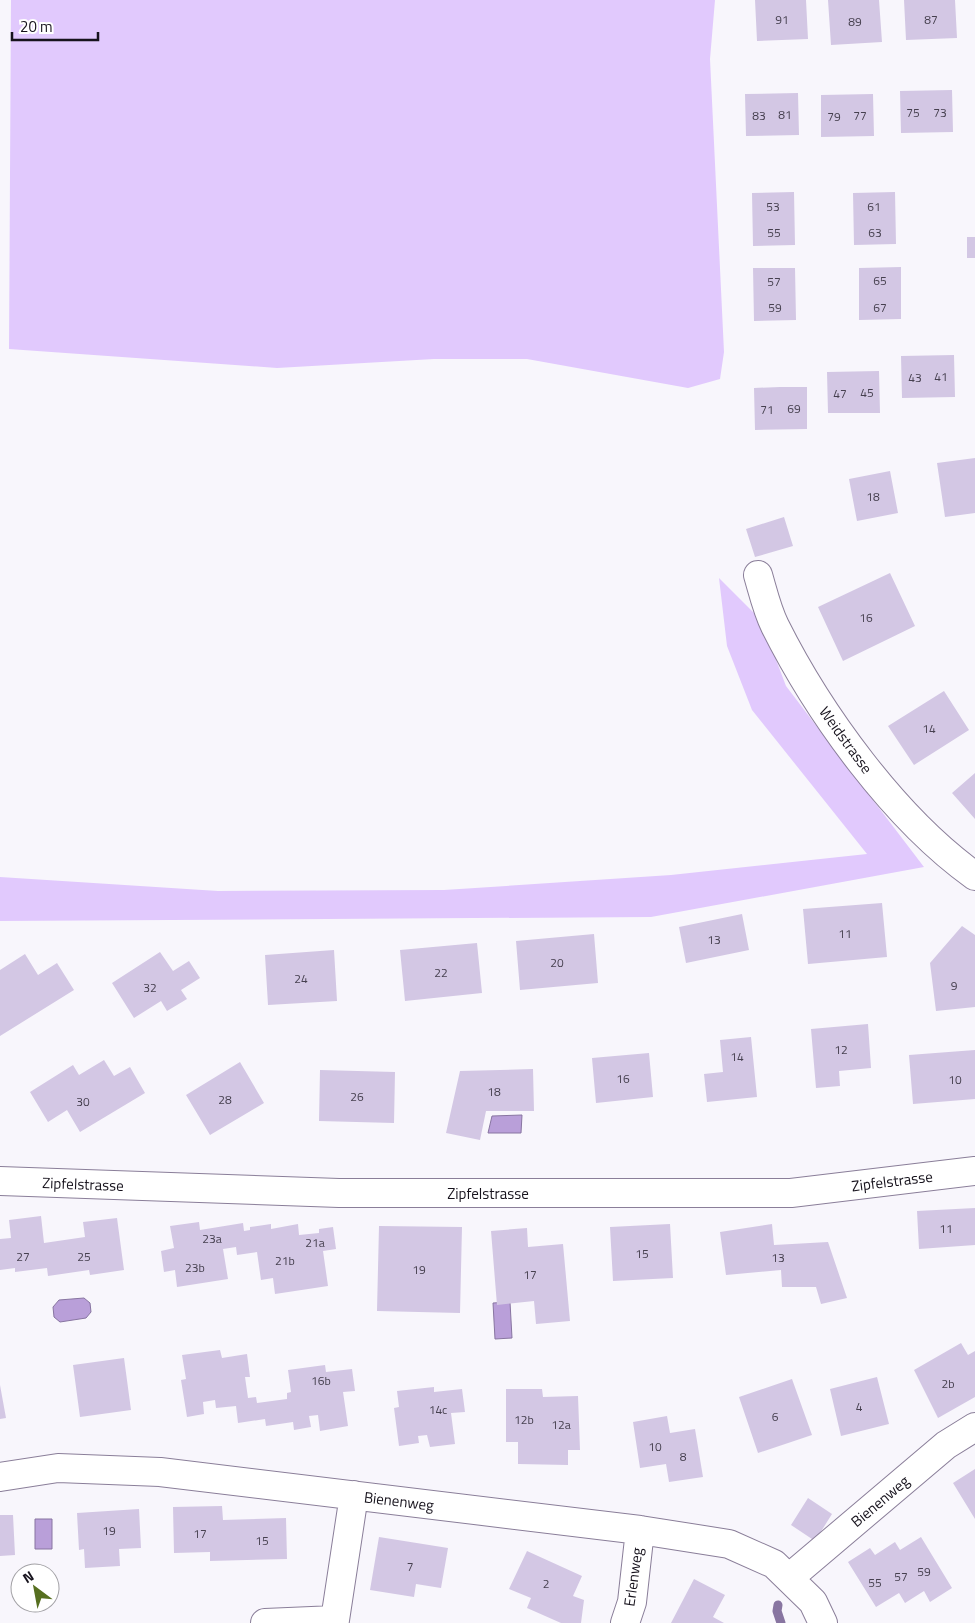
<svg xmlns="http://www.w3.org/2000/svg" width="975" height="1623" font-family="'Titillium Web',sans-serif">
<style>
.green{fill:#e1c9fd}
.water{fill:#b99fd9;stroke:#8875a1}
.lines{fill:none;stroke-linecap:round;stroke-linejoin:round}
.stream{stroke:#8875a1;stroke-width:9}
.building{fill:#d3c7e4}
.minor-casing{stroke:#8a7e99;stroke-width:30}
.minor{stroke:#fff;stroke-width:28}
.labels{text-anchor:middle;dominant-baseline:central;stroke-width:4;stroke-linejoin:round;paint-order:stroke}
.number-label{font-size:12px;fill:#46404f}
.street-label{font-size:15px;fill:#17131d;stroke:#fff}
</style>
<rect width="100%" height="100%" fill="#f8f6fc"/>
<!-- green -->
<path class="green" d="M11,0h704l-5,59 14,293 -4,27 -32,9 -161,-29h-93l-157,9 -268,-19z
M719,578l42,42 25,66 138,181 -273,50 -651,4v-44l218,14 226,-1 227,-15 196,-21 -115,-144 -25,-64z"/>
<!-- water -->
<path class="water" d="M522,1115l-1,18h-33l4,-17z
M84,1298l6,5 1,9 -5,6 -26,4 -6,-5 -1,-10 6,-7z
M510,1302l2,36 -17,1 -2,-36z
M35,1519h17v30h-17z"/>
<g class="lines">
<!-- stream -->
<path class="stream" d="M778,1605l-1,6 4,12"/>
</g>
<!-- building -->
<path class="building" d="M755,0h51l2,39 -51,2z
M828,0h51l3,42 -51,3z
M904,0h51l2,38 -51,2z
M952,90l1,42 -52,1 -1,-42z
M798,93l1,42 -53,1 -1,-42z
M873,94l1,42 -53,1v-42z
M794,192l1,53 -42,1 -1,-53z
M895,192l1,52 -42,1 -1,-52z
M967,237h8v21h-8z
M901,267v52l-42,1v-52z
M753,268h42l1,52 -42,1z
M954,355l1,42 -53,1 -1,-42z
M879,371l1,42h-52l-1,-41z
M780,387h27v42l-52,1 -1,-42z
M975,458v55l-30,4 -8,-54z
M890,471l8,42 -41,8 -8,-42z
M784,517l9,29 -38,11 -9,-28z
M890,573l25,53 -72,35 -25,-54z
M944,691l25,39 -55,35 -26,-39z
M975,773v46l-23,-26z
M882,903l5,54 -79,7 -5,-55z
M742,914l7,36 -63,13 -7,-36z
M962,926l13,9v72l-39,4 -6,-48z
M594,934l4,49 -78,7 -4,-49z
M477,943l5,50 -77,8 -5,-51z
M334,950l3,51 -69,4 -3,-50z
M160,952l13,19 16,-10 11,17 -19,12 6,9 -20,12 -6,-10 -27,17 -22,-35z
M25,954l13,21 19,-12 17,27 -74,46v-66z
M868,1024l3,44 -32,3 1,15 -24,2 -5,-59z
M751,1037l6,60 -50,5 -3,-28 19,-2 -3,-32z
M975,1050v49l-62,5 -4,-49z
M649,1053l4,44 -57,6 -4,-45z
M104,1060l10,16 16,-9 15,26 -65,39 -13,-22 -19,12 -18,-30 43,-27 6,10z
M240,1062l24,41 -54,32 -24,-40z
M533,1069l1,42h-48l-6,29 -34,-7 14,-62z
M320,1070l75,2 -1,51 -75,-2z
M975,1208v37l-56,4 -2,-38z
M41,1216l3,27 41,-6 -2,-15 34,-4 7,52 -34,5 -1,-5 -41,6 -1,-8 -32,4v-4l-15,2v-31l11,-1 -2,-18z
M199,1222l1,8 43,-7 1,8 6,-1v-3l21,-3v5l27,-5 1,11 20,-2v-4l14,-2 3,22 -13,2 5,35 -53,8 -2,-16 -12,2 -4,-28 -20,3 -1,-8 -13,2 5,30 -51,8 -2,-17 -11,2 -3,-21 13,-3 -4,-22z
M670,1224l3,54 -60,3 -3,-54z
M772,1224l2,21 54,-3 19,56 -26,6 -5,-17h-34l-1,-17 -55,5 -6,-43z
M379,1226l83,1 -2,86 -83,-2z
M527,1228l1,19 35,-3 7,77 -34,3 -2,-23 -37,4 -6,-74z
M961,1343l7,12 7,-4v46l-37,21 -24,-48z
M220,1350l2,8 25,-4 3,23h-5l3,21 8,-1 1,6 30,-4v-6l4,-1 -3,-22 37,-5 1,7 26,-3 3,22 -12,1 5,34 -28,5 -2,-16 -9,1 2,11 -17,3 -1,-8 -27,4 -1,-7 -27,4 -2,-17 -20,2 -1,-8 -12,2 1,12 -17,3 -6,-37 5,-1 -4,-24z
M124,1358l7,52 -51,7 -7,-52z
M877,1377l12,47 -48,12 -11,-47z
M792,1379l20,56 -54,18 -19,-56z
M0,1385l6,33 -6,1z
M434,1387v5l28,-3 3,23 -14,1 4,31 -25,3 -3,-12 -9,1 1,7 -20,3 -5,-38 5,-1 -2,-16z
M506,1389h36l1,8 35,-1 2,54h-12v15l-50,-1v-22h-12z
M667,1416l3,17 25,-4 8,48 -34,5 -3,-18 -26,4 -7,-46z
M975,1469v50l-22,-36z
M808,1498l24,16 -17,27 -24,-16z
M222,1506l1,14 63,-2 1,41 -77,2v-9l-36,1 -1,-46z
M139,1509l2,39 -22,1 1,17 -35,2 -1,-19 -5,1 -2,-37z
M0,1515h13l2,40 -15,1z
M379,1537l69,11 -7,40 -25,-4 -2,13 -44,-7z
M921,1537l31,51 -22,14 -6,-11 -19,12 -6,-10 -23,14 -28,-45 22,-14 5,7 20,-13 5,8z
M527,1551l55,25 -9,20 11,4 -3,23h-20l-34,-15 4,-10 -22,-9z
M694,1579l31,16 -12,22 11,6h-53z"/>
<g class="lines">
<!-- minor casing -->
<g class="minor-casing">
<path id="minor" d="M758,575c5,17 9,35 17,51 44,88 120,193 200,250
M0,1181l339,12h452l184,-22
M0,1477l58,-9 102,4 480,58 89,14 45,20 39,38 10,21
M789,1578l157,-133 29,-18
M265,1623l70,-3 19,-125
M625,1623l7,-21 8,-72"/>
</g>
<!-- minor -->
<use href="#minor" class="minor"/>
</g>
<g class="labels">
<!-- number labels -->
<g class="number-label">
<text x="782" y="19">91</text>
<text x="931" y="19">87</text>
<text x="855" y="21">89</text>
<text x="913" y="112">75</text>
<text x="940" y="112">73</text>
<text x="785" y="114">81</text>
<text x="759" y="115">83</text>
<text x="860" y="115">77</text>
<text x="834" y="116">79</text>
<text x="773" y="206">53</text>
<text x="874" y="206">61</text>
<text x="774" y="232">55</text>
<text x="875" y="232">63</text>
<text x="880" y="280">65</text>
<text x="774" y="281">57</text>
<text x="775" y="307">59</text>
<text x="880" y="307">67</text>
<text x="941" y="376">41</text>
<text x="915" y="377">43</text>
<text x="867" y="392">45</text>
<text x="840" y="393">47</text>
<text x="794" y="408">69</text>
<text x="767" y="409">71</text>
<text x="873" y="496">18</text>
<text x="866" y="617">16</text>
<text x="929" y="728">14</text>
<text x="845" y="933">11</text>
<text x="714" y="939">13</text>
<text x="557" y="962">20</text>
<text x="441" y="972">22</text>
<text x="301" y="978">24</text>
<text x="954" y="985">9</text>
<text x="150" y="987">32</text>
<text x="841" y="1049">12</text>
<text x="737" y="1056">14</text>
<text x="623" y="1078">16</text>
<text x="955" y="1079">10</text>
<text x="494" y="1091">18</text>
<text x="357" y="1096">26</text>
<text x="225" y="1099">28</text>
<text x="83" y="1101">30</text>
<text x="946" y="1228">11</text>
<text x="212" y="1238">23a</text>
<text x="315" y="1242">21a</text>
<text x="642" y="1253">15</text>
<text x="23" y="1256">27</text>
<text x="84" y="1256">25</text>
<text x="778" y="1257">13</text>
<text x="285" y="1260">21b</text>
<text x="195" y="1267">23b</text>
<text x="419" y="1269">19</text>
<text x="530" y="1274">17</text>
<text x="321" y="1380">16b</text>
<text x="948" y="1383">2b</text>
<text x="859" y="1406">4</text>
<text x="438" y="1409">14c</text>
<text x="775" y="1416">6</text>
<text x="524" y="1419">12b</text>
<text x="561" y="1424">12a</text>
<text x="655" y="1446">10</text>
<text x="683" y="1456">8</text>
<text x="109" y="1530">19</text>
<text x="200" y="1533">17</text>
<text x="262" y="1540">15</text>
<text x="410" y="1566">7</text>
<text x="924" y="1571">59</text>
<text x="901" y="1576">57</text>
<text x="875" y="1582">55</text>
<text x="546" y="1583">2</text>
</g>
<!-- street labels -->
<g class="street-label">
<text transform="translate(846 740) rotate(54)">Weidstrasse</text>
<text transform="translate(892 1181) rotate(-7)">Zipfelstrasse</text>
<text transform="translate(83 1184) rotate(2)">Zipfelstrasse</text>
<text x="488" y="1193">Zipfelstrasse</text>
<text transform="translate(399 1501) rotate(7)">Bienenweg</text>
<text transform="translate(880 1501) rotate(-40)">Bienenweg</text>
<text transform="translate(633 1577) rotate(-82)">Erlenweg</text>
</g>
</g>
<!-- north arrow -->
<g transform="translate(35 1588) rotate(328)"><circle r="24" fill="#ffffff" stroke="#a2a1a5"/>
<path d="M0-4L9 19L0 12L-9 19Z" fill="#566f20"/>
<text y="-8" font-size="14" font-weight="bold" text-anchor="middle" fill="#17131d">N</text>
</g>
<!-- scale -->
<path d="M12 32v8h86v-8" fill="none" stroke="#17131d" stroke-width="2.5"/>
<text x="20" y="32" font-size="15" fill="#17131d" stroke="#ffffff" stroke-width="4" paint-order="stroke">20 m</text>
</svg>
